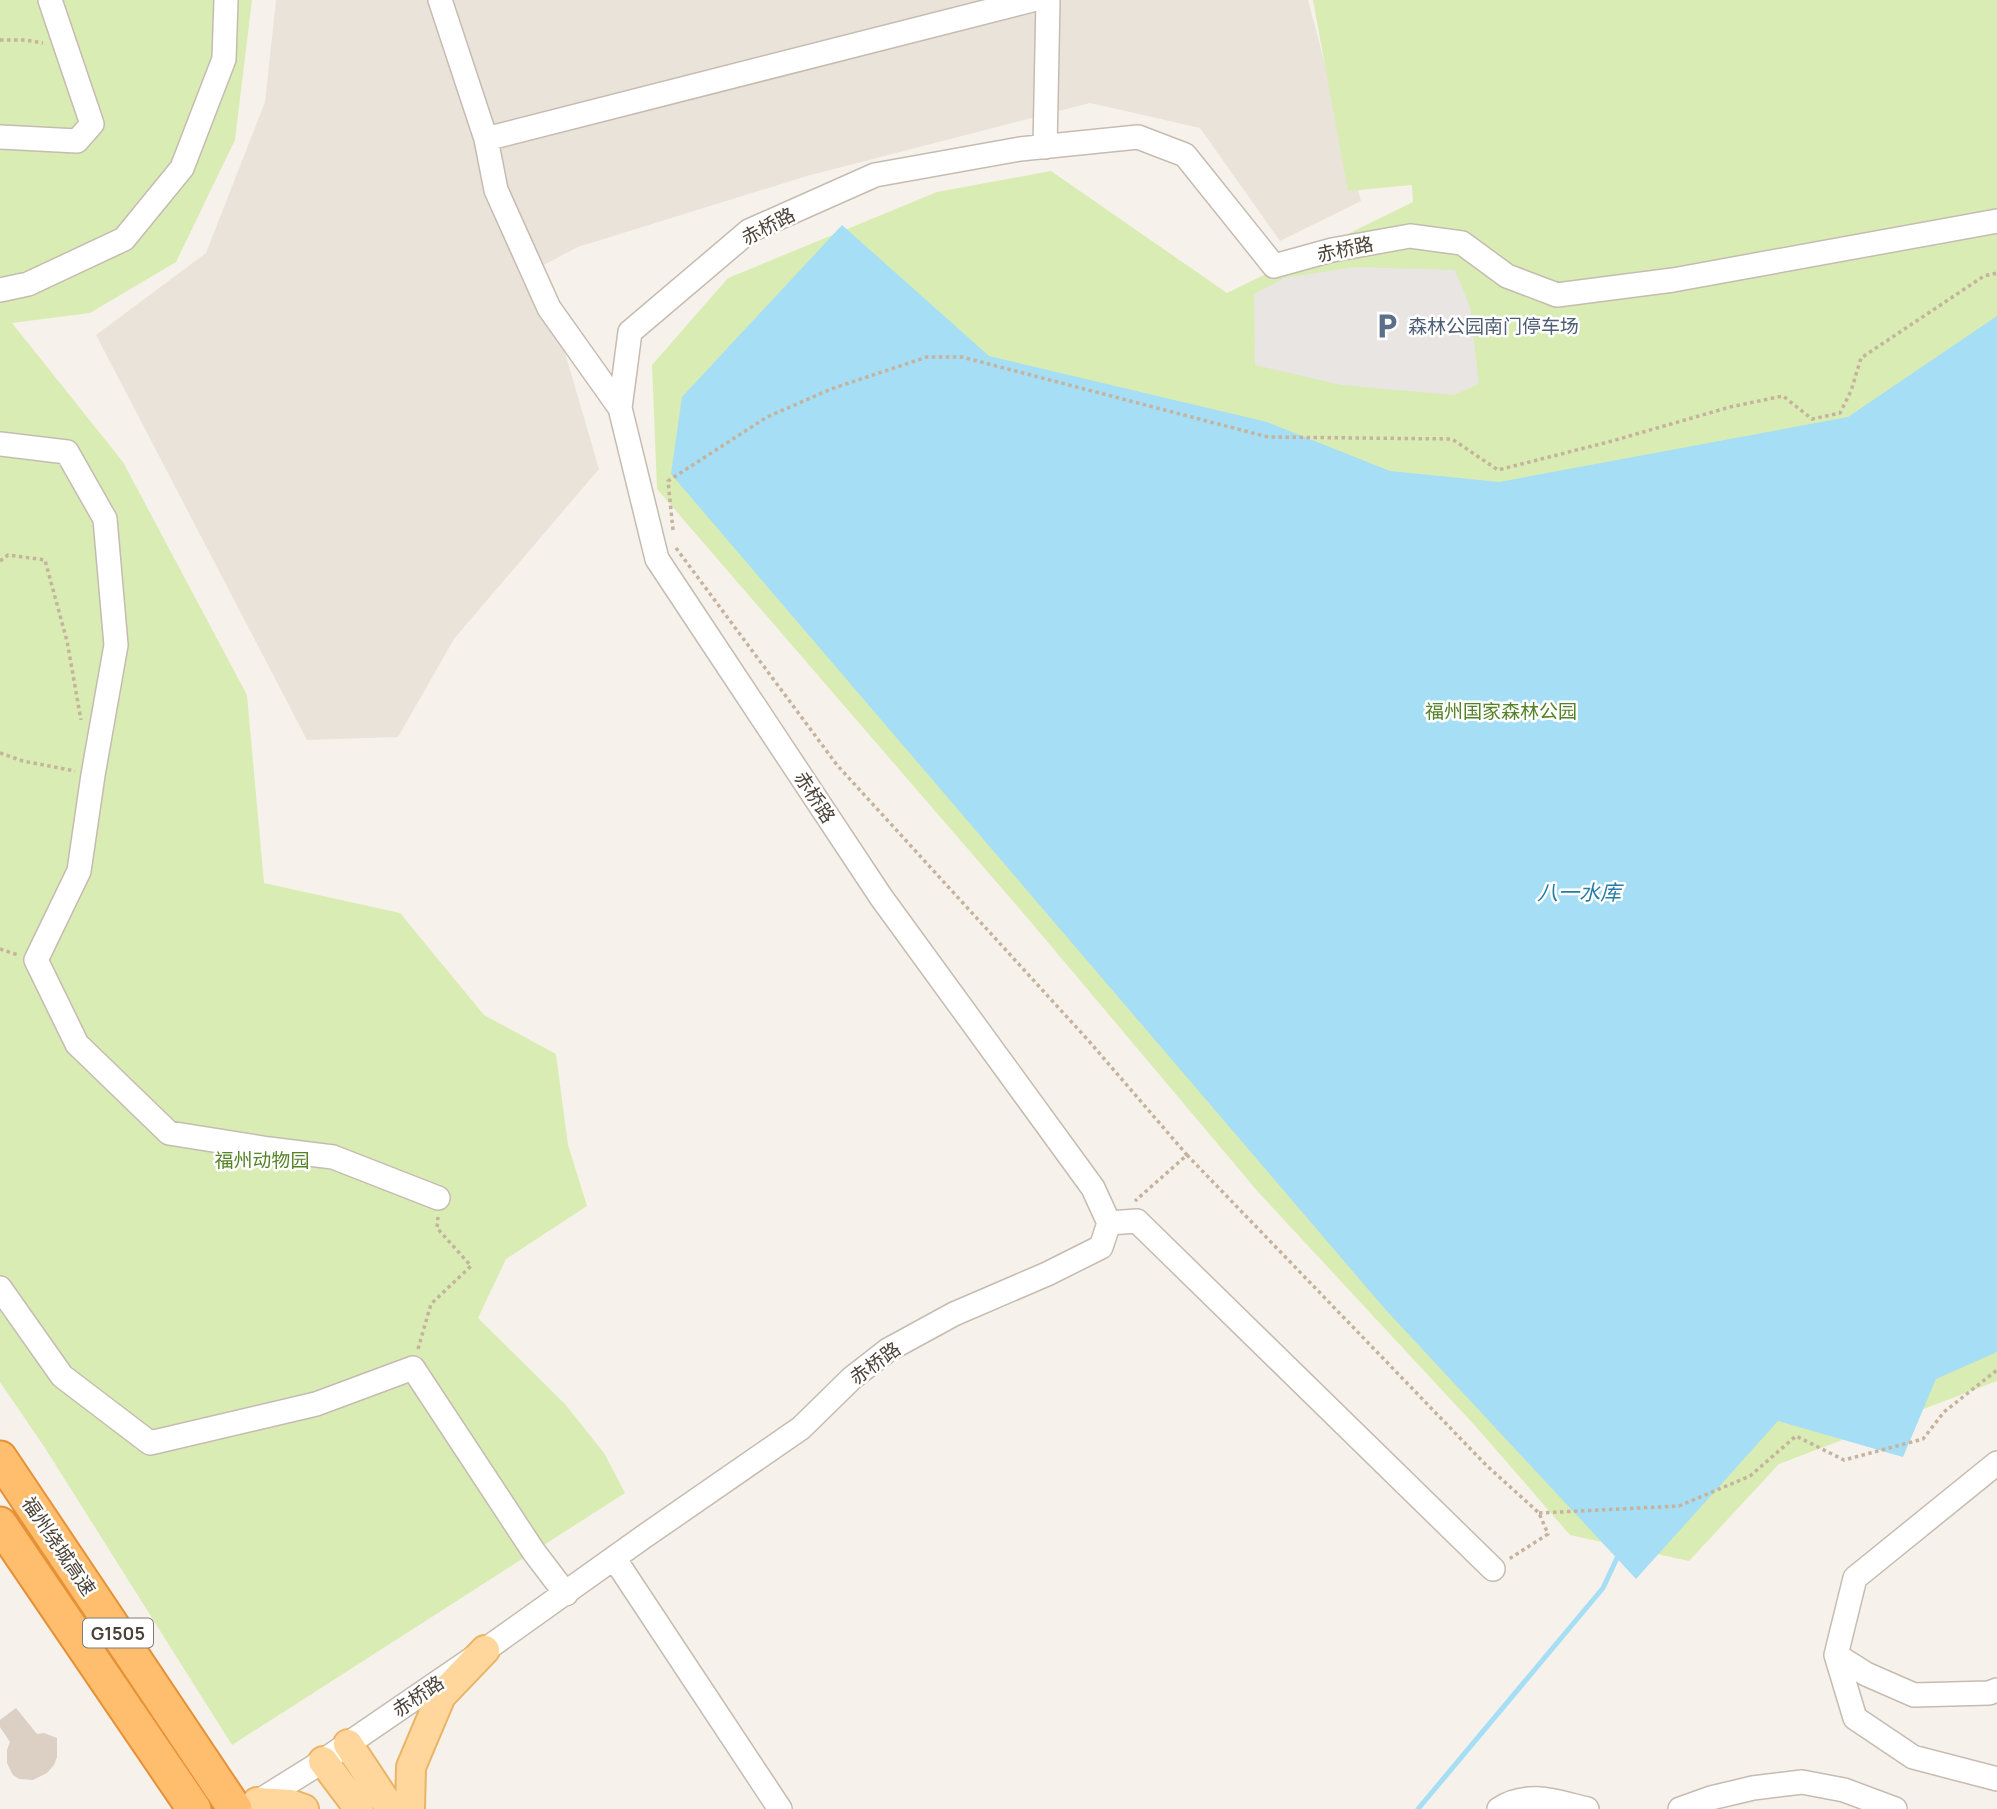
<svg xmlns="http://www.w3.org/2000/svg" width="1997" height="1809" font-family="Manrope,'Noto Sans SC',sans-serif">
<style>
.residential{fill:#eae3d9}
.green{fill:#d9ecb3}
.parking{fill:#e8e5e3}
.water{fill:#a6def5}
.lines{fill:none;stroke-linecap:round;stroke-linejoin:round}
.stream{stroke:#a6def5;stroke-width:5}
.building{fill:#dccfc3}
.minor-casing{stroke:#c6bbb0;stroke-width:26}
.major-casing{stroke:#eab365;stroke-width:32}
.highway-casing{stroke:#e69136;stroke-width:37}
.path{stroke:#c5b39e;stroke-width:3.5;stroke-dasharray:3.5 3.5;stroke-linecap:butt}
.minor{stroke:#fff;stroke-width:23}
.major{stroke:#ffd79c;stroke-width:28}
.highway{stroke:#ffbe6e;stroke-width:33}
.labels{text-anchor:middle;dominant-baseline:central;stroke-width:5;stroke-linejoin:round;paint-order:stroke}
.shield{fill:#fff;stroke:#817b74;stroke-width:2}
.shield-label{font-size:18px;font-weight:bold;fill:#4b4238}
.street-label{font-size:19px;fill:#4b4238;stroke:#fff}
.service-label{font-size:19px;fill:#4e5e75;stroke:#fff;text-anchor:start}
.park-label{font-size:19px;fill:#548227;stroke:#fff}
.water-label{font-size:21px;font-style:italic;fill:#267ea5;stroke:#fff}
</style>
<rect width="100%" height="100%" fill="#f6f2eb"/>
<!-- residential -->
<path class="residential" d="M276,0h1032l53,201 -81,40 -80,-113 -110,-25 -283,73 -229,71 -38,20 59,202 -145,170 -56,98 -91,3 -211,-405 110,-82 59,-151z"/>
<!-- green -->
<path class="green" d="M0,0h252l-17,140 -59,122 -86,51 -78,10 111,139 124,233 17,188 136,30 84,102 72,39 12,91 19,61 -81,53 -28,59 87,86 39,49 21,40 -393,252 -187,-297 -45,-66z
M1313,0h684v1381l-218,83 -90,97 -119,-26 -92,-106 -219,-236 -229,-272 -373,-432 -5,-124 76,-87 209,-86 114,-21 176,122 186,-91 -1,-17 -64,6z"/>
<!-- parking -->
<path class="parking" d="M1355,267l100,3 15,37 9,77 -25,11 -113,-10 -86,-20 -1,-71 30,-16z"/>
<!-- water -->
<path class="water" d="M842,225l147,131 278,66 123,49 109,11 349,-65 149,-101v1036l-61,27 -33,78 -125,-36 -142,158 -251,-270 -714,-835 11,-77z"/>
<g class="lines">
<!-- stream -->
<path class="stream" d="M1418,1809l185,-221 14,-30"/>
</g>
<!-- building -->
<path class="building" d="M16,1708l21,26 7,-1 13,5v19l-3,8 -7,8 -14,7 -14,-1 -6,-4 -6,-12v-13l3,-8 -10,-15v-7z"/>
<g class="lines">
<!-- minor casing -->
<g class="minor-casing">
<path id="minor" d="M440,0l46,139 10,51 53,118 71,100
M0,137l77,4 15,-17 -42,-124
M486,139l546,-139
M1045,147l3,-147
M0,290l28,-6 96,-45 58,-71 42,-109 2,-59
M0,444l67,8 38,67 11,126 -23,130 -14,96 -43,89 41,84 92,89 100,16 64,8 105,41
M1109,1223l28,-2 356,348
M0,1288l62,88 88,67 166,-39 97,-36 121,184 32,42
M1997,1463l-142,115 -19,77 19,63 58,39 84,22
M614,1558l166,251
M1836,1655l30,19 48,21 75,-2 8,-3
M251,1806l72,-45 162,-111 157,-112 159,-110 51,-50 36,-28 66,-36 93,-40 54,-27 8,-24 -16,-35 -212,-291 -224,-338 -37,-151 10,-76 119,-101 126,-56 145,-26 118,-12 47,18 89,111 58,-16 78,-14 52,7 45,33 50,19 116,-15 324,-59
M1499,1809c29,-19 58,-7 88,0
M1680,1809l31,-11 42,-10 49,-6 42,8 51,19"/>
</g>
<!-- major casing -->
<g class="major-casing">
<path id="major" d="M348,1744l43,65
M323,1761l36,48
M257,1802l33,2 14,5
M410,1809l1,-42 30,-71 44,-46"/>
</g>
<!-- highway casing -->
<g class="highway-casing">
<path id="highway" d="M0,1458l235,351
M0,1524l194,285"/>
</g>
<!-- path -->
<path class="path" d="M0,40h25l18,3
M673,530l-5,-49 99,-64 64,-28 96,-32h35l306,80 184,2 46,31 114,-29 118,-34 53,-11 29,23 28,-6 11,-22 10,-33 123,-82 13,-3
M676,548l161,217 251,275 99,115 -52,46
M0,561l8,-6 37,5 22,81 14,79
M0,753l23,8 52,10
M0,949l18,6
M1187,1155l299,310 53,48 9,21 -39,25
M418,1349l13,-45 40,-38 -34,-38 1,-11
M1539,1513l140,-7 71,-30 46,-40 48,24 79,-21 21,-27 53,-42"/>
<!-- minor -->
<use href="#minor" class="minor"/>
<!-- major -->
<use href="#major" class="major"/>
<!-- highway -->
<use href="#highway" class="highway"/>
</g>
<!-- icons -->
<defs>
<g id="parking-bare" transform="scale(2.1)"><path d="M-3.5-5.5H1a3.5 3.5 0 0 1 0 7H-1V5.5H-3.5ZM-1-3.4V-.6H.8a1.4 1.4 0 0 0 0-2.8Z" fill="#5c6f8a" stroke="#fff" stroke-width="2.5" paint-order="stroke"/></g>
</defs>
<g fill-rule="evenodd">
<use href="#parking-bare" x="1387" y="326"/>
</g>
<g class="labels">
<!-- shield labels -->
<rect class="shield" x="83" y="1618.5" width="70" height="29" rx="5"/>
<g class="shield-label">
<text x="118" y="1633">G1505</text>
</g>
<!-- street labels -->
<g class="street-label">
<text transform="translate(768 226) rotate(-28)">赤桥路</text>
<text transform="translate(1345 249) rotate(-12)">赤桥路</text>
<text transform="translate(815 797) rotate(57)">赤桥路</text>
<text transform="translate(875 1363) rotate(-36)">赤桥路</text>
<text transform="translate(59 1546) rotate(56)">福州绕城高速</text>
<text transform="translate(418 1696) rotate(-34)">赤桥路</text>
</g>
<!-- service labels -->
<g class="service-label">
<text x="1408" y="326">森林公园南门停车场</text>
</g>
<!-- park labels -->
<g class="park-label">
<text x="1501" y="711">福州国家森林公园</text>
<text x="262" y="1160">福州动物园</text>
</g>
<!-- water labels -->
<g class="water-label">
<text x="1579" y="892">八一水库</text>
</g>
</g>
</svg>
